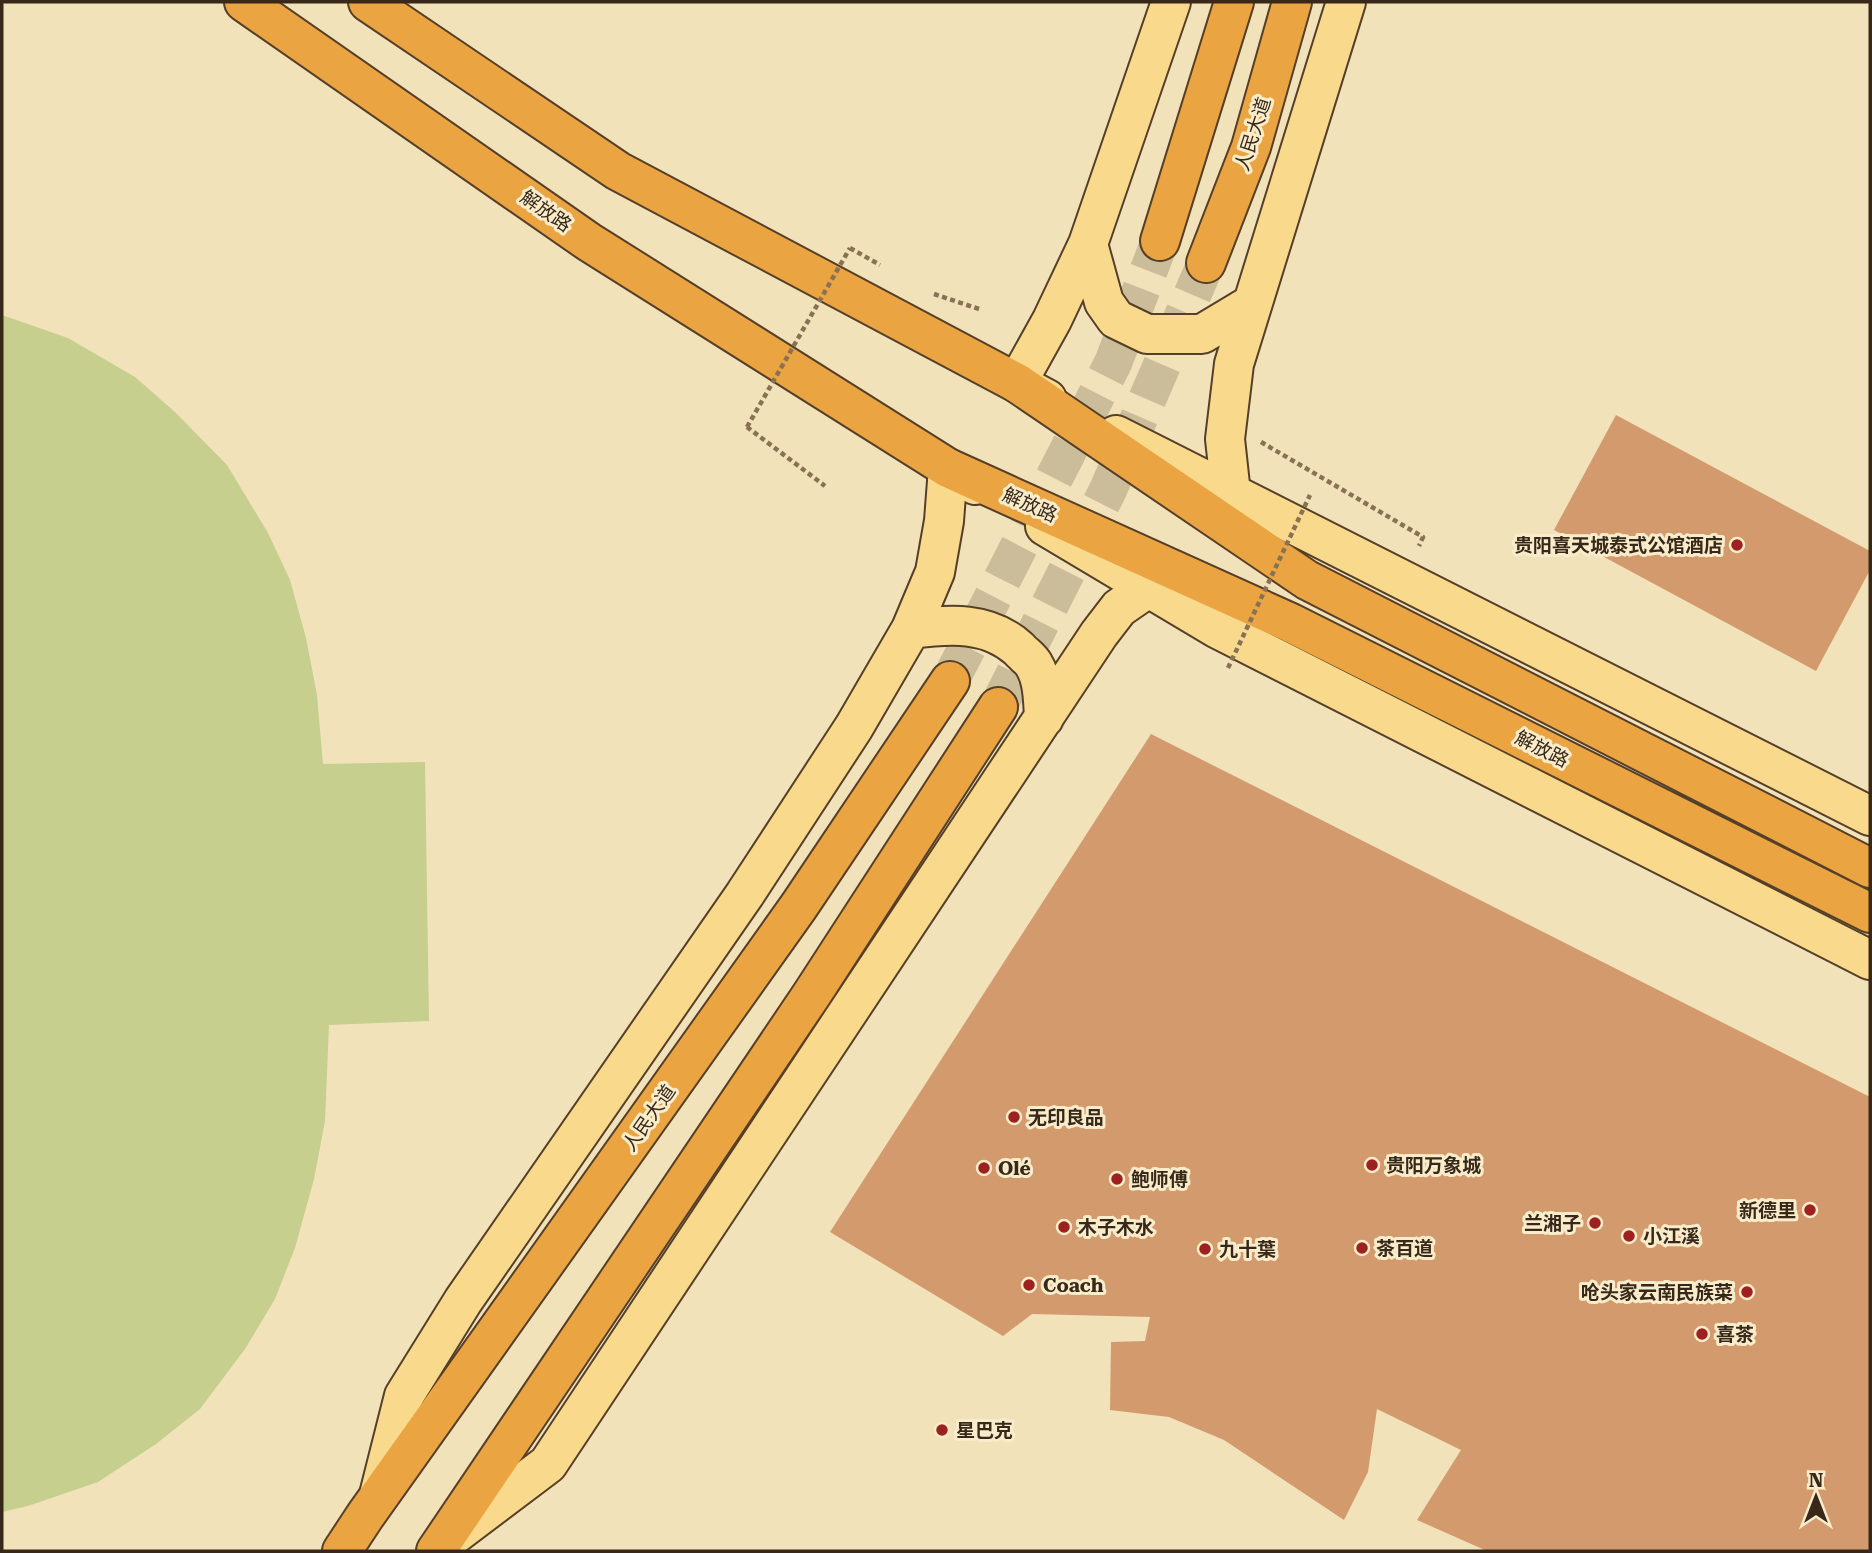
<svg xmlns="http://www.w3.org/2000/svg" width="1872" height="1553" font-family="'Roboto Serif','Noto Sans SC',serif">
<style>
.green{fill:#c6cf8e}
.building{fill:#d39a6d}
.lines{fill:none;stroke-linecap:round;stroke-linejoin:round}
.highway-tunnel{stroke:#ccbd9a;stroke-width:38;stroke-dasharray:38 19;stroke-linecap:butt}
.major-casing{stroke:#563f28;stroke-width:42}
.highway-casing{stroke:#563f28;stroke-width:42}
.path{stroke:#897153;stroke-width:4.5;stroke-dasharray:5 3.5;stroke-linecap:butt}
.major{stroke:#f9da8d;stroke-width:38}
.highway{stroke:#eaa442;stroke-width:38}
.path-bridge{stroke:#897153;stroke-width:4.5;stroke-dasharray:5 3.5;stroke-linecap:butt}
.poi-dot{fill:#9d211f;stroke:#f8ecca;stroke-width:2.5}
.labels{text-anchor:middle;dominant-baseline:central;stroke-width:6;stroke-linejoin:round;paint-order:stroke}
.street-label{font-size:19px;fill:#37281a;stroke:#f8ecca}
.poi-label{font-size:19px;font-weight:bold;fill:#37281a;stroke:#f8ecca;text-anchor:start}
</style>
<rect width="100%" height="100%" fill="#f1e2ba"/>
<!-- green -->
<path class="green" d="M2,315l66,23 67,39 40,35 52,53 41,68 22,47 16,58 11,57 6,69 102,-2 4,259 -100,4 -4,96 -11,58 -19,69 -20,51 -30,50 -45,60 -44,35 -58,38 -70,24 -26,6z"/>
<!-- building -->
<path class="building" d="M1616,415l254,136v19l-54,101 -262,-141z
M1151,734l719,363v454h-383l-70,-31 44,-70 -84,-41 -9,63 -24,48 -120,-80 -55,-23 -59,-7 1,-68 34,-1 5,-24 -118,-3 -29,22 -173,-104z"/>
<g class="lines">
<!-- highway-tunnel -->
<path class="highway-tunnel" d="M950,681l163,-318 47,-122
M998,707l110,-217 98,-227"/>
<!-- major casing -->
<g class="major-casing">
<path id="major" d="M1088,244l16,58 12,17 31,15h55l50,-30
M1047,399l-30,-16 35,-63 36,-76 83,-242
M1116,435l754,381
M1231,494l-6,-55 9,-75 112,-362
M1045,526l171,102 654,332
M911,629c39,-5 77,-8 108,20 4,5 12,10 15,16 9,15 9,35 10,53
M379,1495l25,-99 59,-95 282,-407 109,-167 57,-98 24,-57 9,-51 4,-53 27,17
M446,1541l102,-77 551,-830 20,-26 29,-20"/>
</g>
<!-- highway casing -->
<g class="highway-casing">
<path id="highway" d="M244,2l345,240 359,226 343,155 579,290
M368,2l250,169 399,212 290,197 563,288
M1160,241l74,-239
M1206,263l45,-116 41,-145
M342,1551l23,-35 434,-610 151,-225
M436,1551l376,-557 186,-287"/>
</g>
<!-- path -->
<path class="path" d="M850,248l30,17
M934,294l45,15
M747,427l78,59
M1261,442l162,95 -4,9"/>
<!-- major -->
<use href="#major" class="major"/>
<!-- highway -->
<use href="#highway" class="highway"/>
<!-- path-bridge -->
<path class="path-bridge" d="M747,427l103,-179
M1228,668l82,-173"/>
</g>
<!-- markers -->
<g class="poi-dot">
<circle cx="1737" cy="545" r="7"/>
<circle cx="1014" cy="1117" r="7"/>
<circle cx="1372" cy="1165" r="7"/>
<circle cx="984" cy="1168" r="7"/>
<circle cx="1117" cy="1179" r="7"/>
<circle cx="1810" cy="1210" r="7"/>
<circle cx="1595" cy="1223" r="7"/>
<circle cx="1064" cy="1227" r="7"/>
<circle cx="1629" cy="1236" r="7"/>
<circle cx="1362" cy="1248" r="7"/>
<circle cx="1205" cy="1249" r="7"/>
<circle cx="1029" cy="1285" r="7"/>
<circle cx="1747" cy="1292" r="7"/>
<circle cx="1702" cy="1334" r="7"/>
<circle cx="942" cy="1430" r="7"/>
</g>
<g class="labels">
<!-- street labels -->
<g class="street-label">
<text transform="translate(1253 134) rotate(-72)">人民大道</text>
<text transform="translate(546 211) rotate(35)">解放路</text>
<text transform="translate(1030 505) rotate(24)">解放路</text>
<text transform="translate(1542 749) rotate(27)">解放路</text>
<text transform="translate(649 1118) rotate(-55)">人民大道</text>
</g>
<!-- poi labels -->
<g class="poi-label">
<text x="1723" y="545" text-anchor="end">贵阳喜天城泰式公馆酒店</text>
<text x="1028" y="1117">无印良品</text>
<text x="1386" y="1165">贵阳万象城</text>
<text x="998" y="1168">Olé</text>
<text x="1131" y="1179">鲍师傅</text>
<text x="1796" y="1210" text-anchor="end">新德里</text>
<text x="1581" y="1223" text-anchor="end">兰湘子</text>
<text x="1078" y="1227">木子木水</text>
<text x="1643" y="1236">小江溪</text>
<text x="1376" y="1248">茶百道</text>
<text x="1219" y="1249">九十葉</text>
<text x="1043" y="1285">Coach</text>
<text x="1733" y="1292" text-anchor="end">呛头家云南民族菜</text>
<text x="1716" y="1334">喜茶</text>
<text x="956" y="1430">星巴克</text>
</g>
</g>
<!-- border -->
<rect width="1872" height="1553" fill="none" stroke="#37281a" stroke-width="7"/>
<!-- north arrow -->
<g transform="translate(1816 1497)" stroke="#f8ecca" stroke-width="5" paint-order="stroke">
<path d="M0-5L12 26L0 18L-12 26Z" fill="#37281a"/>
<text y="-10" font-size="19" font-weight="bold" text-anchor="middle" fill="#37281a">N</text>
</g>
</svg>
